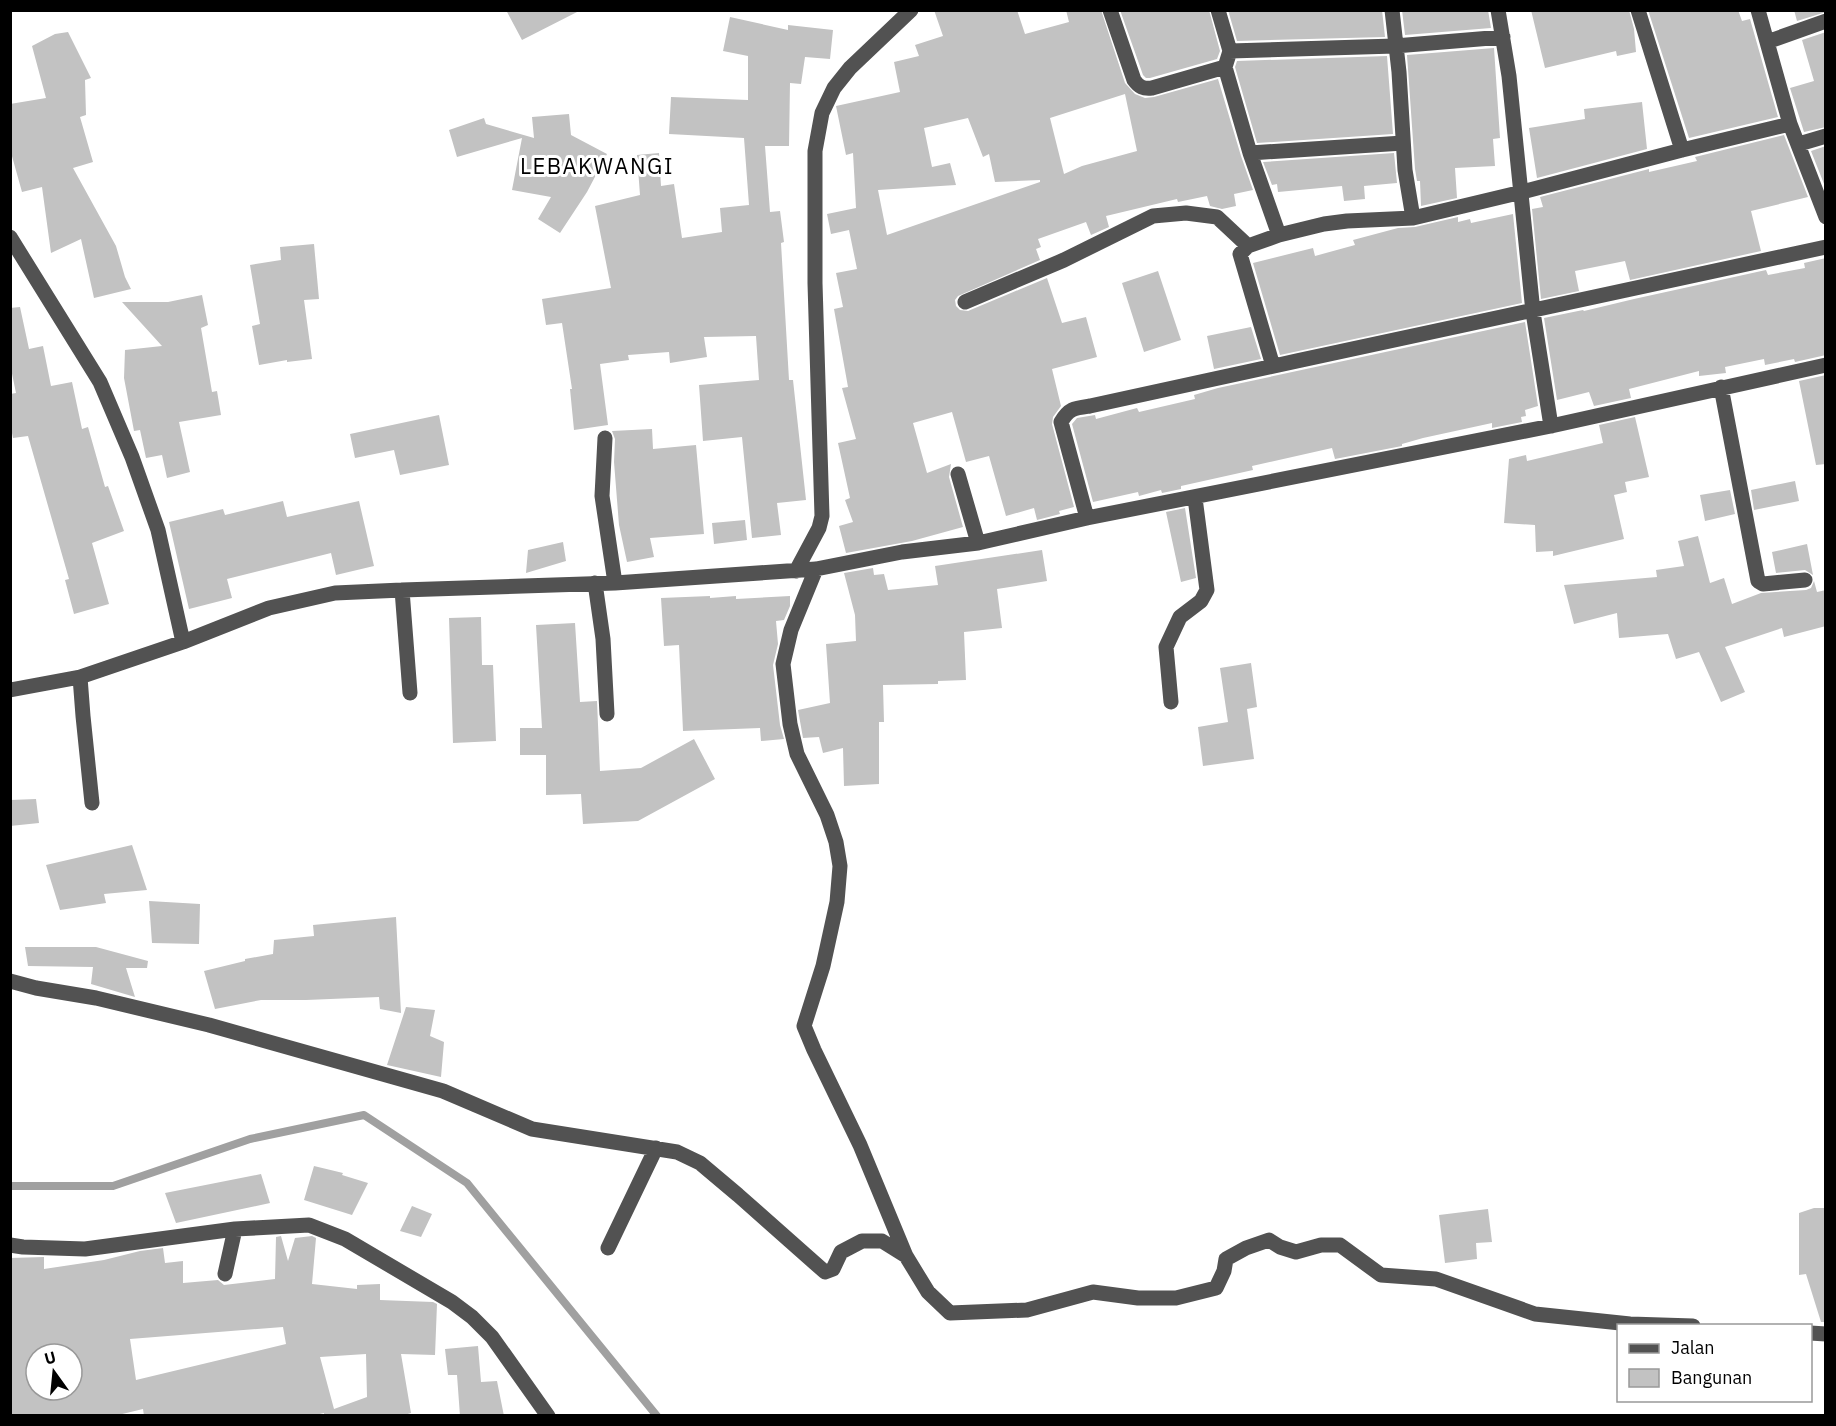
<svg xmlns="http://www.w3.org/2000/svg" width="1836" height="1426" font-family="'IBM Plex Sans',sans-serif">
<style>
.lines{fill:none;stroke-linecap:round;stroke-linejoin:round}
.stream{stroke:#a0a0a0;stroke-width:8}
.building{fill:#c2c2c2;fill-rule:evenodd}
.minor{stroke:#525252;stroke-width:15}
.labels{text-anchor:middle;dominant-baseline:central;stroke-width:6;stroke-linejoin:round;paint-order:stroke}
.quarter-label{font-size:22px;letter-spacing:1.5px;fill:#000;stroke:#fff}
</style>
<rect width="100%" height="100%" fill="#fff"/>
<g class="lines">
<!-- stream -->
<path class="stream" d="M10,1186h103l137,-47 114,-24 103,68 190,233"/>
</g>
<!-- building -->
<path class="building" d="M506,10h75l-59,30z
M934,10h83l8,24 44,-12 -3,-12h35l24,73 10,11 10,4 9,-1 64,-18 23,77 12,34 -19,4 2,12 -14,3 -12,-3 -3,-10 -29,6 -1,-3 -71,17 3,11 -18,8 -5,-13 -48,17 3,8 -5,2 4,11 -82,36 -3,4 1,6 4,4 8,1 79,-33 15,45 24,-6 11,40 -45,12 9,37 -8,11 -1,7 22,83 -15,4 1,3 -23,6 -3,-12 -28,8 -17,-60 -23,6 -14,-50 -39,11 14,50 24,-9 -2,13 14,50 -51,14 -66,12 -7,-27 14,-4 -8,-22 5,-2 -12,-55 18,-4 -14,-51 6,-1 -14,-78 9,-2 -7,-34 21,-4 -8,-39 -18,4 -4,-20 29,-6 -3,-55 -7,2 -10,-49 64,-14 -6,-30 25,-6 -4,-11 28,-9zM1125,94l12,57 -55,15 -18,8 -14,-56zM968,118l15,39 6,-3 6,28 45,-2v2l-153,53 -9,-45 78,-5 -6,-22 -18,4 -8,-39z
M1120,10h89l11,41 -3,8 -67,19h-4l-3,-3z
M1228,10h154l3,27 -148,4z
M1402,10h86l3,18 -86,7z
M1531,10h98l5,19 2,23 -19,4 -1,-5 -71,17z
M1648,10h90l4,11 8,-2 28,98 -89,21z
M1794,10h32v2l-29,9z
M730,17l58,13v-5l45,5 -3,29 -25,-2 -4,27 -11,-1 -1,63h-24l5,66 10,-1 4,31 -3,1 8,137h4l13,120 -29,3 4,32 -29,3 -10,-101 -39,4 -4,-56 60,-5 -3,-44 -52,1 3,20 -37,6 -1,-11 -41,3 1,5 -29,4 8,61 -34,5 -4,-41h2l-10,-66 -16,2 -4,-26 69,-11 -16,-82 45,-11 -3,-40 22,-2 2,33 13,-2 8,54 40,-6 -2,-24 29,-3 -5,-67 -75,-4 2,-37 77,3v-44l-25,-5z
M68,32l23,46 -6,2 1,35 -6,2 13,45 -20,6 43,78 9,31 6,12 -37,9 -13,-59 -30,14 -9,-66 -20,5 -12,-43v-45l36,-6 -14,-52 23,-12z
M1826,32v95l-22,5 -14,-44 24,-7 -12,-41z
M1494,48l6,90 -7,1 2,27 -40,2 2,30 -36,8 -1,-25h-3l-2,-12 -8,-114z
M1387,56l6,78 -136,9 -22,-76 2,-6z
M1642,102l5,47 -110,29 -8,-50 56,-9 -1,-10z
M569,114l2,21 36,19 -20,38 -27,41 -22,-14 13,-22 -39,-7 10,-52 -65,19 -8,-27 35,-12 2,6 48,14 -2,-21z
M1784,135l24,62 -57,14 10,40 -131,29 -5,-19 -50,10 4,20 -38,8 -9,-90 11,-2 -3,-10 109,-28v3l48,-11 -2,-4z
M1826,146v43l-15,-38z
M1394,153l3,30 -33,3 1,13 -21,2 -2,-15 -64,6 -1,-8 -5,1 -9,-23z
M1513,214l9,89 -242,52 -27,-92 60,-15 2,8 40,-11 -2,-5 45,-12 17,-1 43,-10v5l12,-3 1,4z
M314,244l5,55 -15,1 8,59 -25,3v-2l-28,5 -7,-39 8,-2 -10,-59 31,-5 -1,-13z
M1826,258v97l-31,7 -1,-3 -29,6 -1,-6 -39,8 1,6 -27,3v-5l-70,18 2,9 -37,8 -5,-14 -32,8 -13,-82 39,-8 1,1 50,-12 132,-29 2,5 37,-7 -1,-5z
M1158,271l23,69 -37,12 -22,-69z
M202,295l6,30 -7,3 11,64 5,-1 4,24 -42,7 11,50 -23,6 -5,-23 -16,3 -6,-28 -6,1 -10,-53 1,-28 37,-4 -40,-44h46z
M20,307l9,42 14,-3 8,40 21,-4 10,47 6,-2 17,60 3,-1 16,45 -32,12 17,61 -35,10 -9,-34 4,-1 -41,-143 -15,2 -3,-15v-29l6,-1 -6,-29v-56z
M1525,322l13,84 -13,4 1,6 -5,1 1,5 -30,6v-5l-69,15 -21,6v2l-67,13 -3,-11 -80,18 1,4 -72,16v3l-19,4 -1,-3 -22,6 -1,-4 -45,10 -21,-78 5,-6 18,-3 1,4 41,-11 2,4 56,-13 -1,-4 24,-7z
M1251,327l10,32 -47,10 -7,-33z
M1826,375v89l-10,1 -17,-84z
M439,415l10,50 -49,10 -6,-25 -39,8 -5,-24z
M1635,417l14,60 -24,5 2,10 -13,3 10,44 -71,17v-5l-17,1 -1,-27 -31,-2 5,-64 17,-4 1,6 76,-18 -4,-18z
M652,429l1,20 43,-4 8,89 -54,4 4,19 -27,5 -8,-37 -5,-63 1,-23 -3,-8z
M1795,481l4,20 -45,9 -3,-20z
M1730,490l5,24 -30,7 -5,-26z
M283,501l4,16 72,-16 15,65 -38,9 -5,-22 -104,26 5,19 -43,11 -20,-87 54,-13 2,6z
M1185,508l11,70 -15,4 -15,-70z
M745,520l2,20 -33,4 -2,-21z
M1698,536l12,47 14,-5 8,26 29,-11 45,-3 5,-2 3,-7 3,11 9,-2v36l-42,11 -2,-9 -57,19 20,45 -24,10 -22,-50 -23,7 -8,-25 -49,4 -2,-25 -43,11 -10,-39 93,-8 -1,-7 28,-4 -6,-25z
M563,542l3,19 -40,12 2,-23z
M1807,544l6,31 -8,-5 -29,3 -4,-21z
M1042,550l5,31 -50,8 5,39 -38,4 2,48 -28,1v3l-55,1 1,37h-5v62l-35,2 -1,-38 -20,5 -4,-16 -16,1 -5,-28 32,-7 -4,-59 30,-3 -1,-26 -11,-42 29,-5 1,7 10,-1 4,16 50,-5 -3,-19z
M710,596v2l26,-2v3l54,-3v10l-6,14 -8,1 2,23 -5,21 7,60 4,14 -23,2 -1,-13 -77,3 -4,-86 -15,1 -3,-48z
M481,617l1,48h11l3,76 -43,2 -4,-125z
M575,623l5,79 17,-1 3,70 41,-3 53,-29 21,40 -77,42 -55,3 -2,-30 -35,1v-40h-26v-27h22l-6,-103z
M1251,663l6,44 -10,2 7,50 -51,7 -5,-39 30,-5 -8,-54z
M36,799l3,24 -29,3v-26z
M132,845l15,45 -43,4 2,9 -46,7 -14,-45z
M149,901l51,3 -1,40 -47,-1z
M396,917l5,96 -21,-4 -1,-12 -73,3h-45l-46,9 -11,-38 41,-10v-2l28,-5 1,-14 40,-4 -1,-11z
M25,947h71l52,14 -1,7h-21l9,29 -44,-13 2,-17 -65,-1z
M406,1007l29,3 -5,26 14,6 -3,35 -54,-12z
M314,1166l29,7 -1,2 26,8 -16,32 -48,-15z
M261,1174l9,29 -94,20 -11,-30z
M412,1206l20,8 -11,23 -21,-6z
M1814,1208h12v114h-5l-15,-48 -7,1v-62z
M1488,1209l4,33 -16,1 1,16 -32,4 -6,-48z
M281,1236l7,25 7,-23 17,-2 4,2 -4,46 45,5v-4l23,-1v16l53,2 4,2 -2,51 -34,-1 10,59 -10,3h-77v-3l-13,3h-167l-1,-7 -29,7h-104v-158l34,-1v12l60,-9 36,-9 23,-3 2,15 18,-2v22l35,-3 6,5 51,-6 1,-42zM283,1327l3,17 -150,36 -6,-41zM36,1354h36v36h-36zM366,1354l1,43 -33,12 -14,-52z
M478,1346l3,36 16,-1 7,35h-44l-3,-41h-9l-3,-26z"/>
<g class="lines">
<!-- minor -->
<path class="minor" d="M1110,10l24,70c5,7 9,9 18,8l73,-21
M1218,10l12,41 -5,16 25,86 29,82
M1392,10l7,62 6,98 8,48
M1498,10l11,66 24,236 18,114
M1638,10l44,140
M1758,10l32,114 36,93
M1767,42l59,-21
M1230,51l165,-5 108,-9
M1799,144l27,-8
M1250,153l153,-10
M10,237l90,145 32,75 26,73 25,112
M965,302l99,-42 89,-44 33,-3 31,4 31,29
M1273,366l-33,-112 8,-8 31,-11 45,-11 23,-3 66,-3 109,-26 160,-42 108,-26
M1721,387l37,194 5,3 42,-4
M605,438l-3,58 13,87
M958,474l20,69
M1087,518l-26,-96c8,-14 14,-14 29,-16 245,-54 490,-105 736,-159
M816,569l-25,61 -8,34 7,60 7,30 30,61 9,27 4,24 -3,36 -14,64 -19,60 10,24 46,95 46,111
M796,571l23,-43 3,-12 -7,-233v-132l7,-38 12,-25 16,-20 61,-58
M595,583l8,56 4,75
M402,590l8,103
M80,677l3,39 9,87
M10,690l70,-13 103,-35 86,-34 66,-15 67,-3 213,-7 201,-14 86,-17 76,-9 109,-25 464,-92 275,-61
M1171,702l-5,-55 14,-30 21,-16 6,-11 -12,-92
M10,981l26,7 60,10 113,27 234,66 89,38 145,23 23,11 38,32 87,77 8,-3 8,-17 21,-11h20l24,15 22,36 22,21 77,-3 66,-18 45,6h38l40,-10 8,-17 2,-12 20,-11 23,-8 11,7 16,5 25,-7h19l41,30 55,4 99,35 95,10 63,2
M10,1245l13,2 62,2 150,-20 74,-4 36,14 107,63 20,15 20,20 56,79
M608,1248l48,-100
M225,1274l10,-45
M1810,1333l16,1"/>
</g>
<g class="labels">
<!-- quarter labels -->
<g class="quarter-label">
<text x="597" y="165">LEBAKWANGI</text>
</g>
</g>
<!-- border -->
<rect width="1836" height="1426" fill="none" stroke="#000000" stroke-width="24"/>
<!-- legend -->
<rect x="1617" y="1324" width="195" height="78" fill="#ffffff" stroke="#999999" stroke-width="1.5"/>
<rect x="1629" y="1344" width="30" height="9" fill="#525252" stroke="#999999" stroke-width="1.5"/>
<text x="1671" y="1354" font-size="18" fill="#000000">Jalan</text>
<rect x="1629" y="1369" width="30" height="18" fill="#c2c2c2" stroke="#999999" stroke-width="1.5"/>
<text x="1671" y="1384" font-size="18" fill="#000000">Bangunan</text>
<!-- north arrow -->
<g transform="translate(54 1372) rotate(345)"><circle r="28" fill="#ffffff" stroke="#999999" stroke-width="1.5"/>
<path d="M0-4.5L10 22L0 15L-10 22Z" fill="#000000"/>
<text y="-9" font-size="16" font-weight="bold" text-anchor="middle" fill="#000000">U</text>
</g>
</svg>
